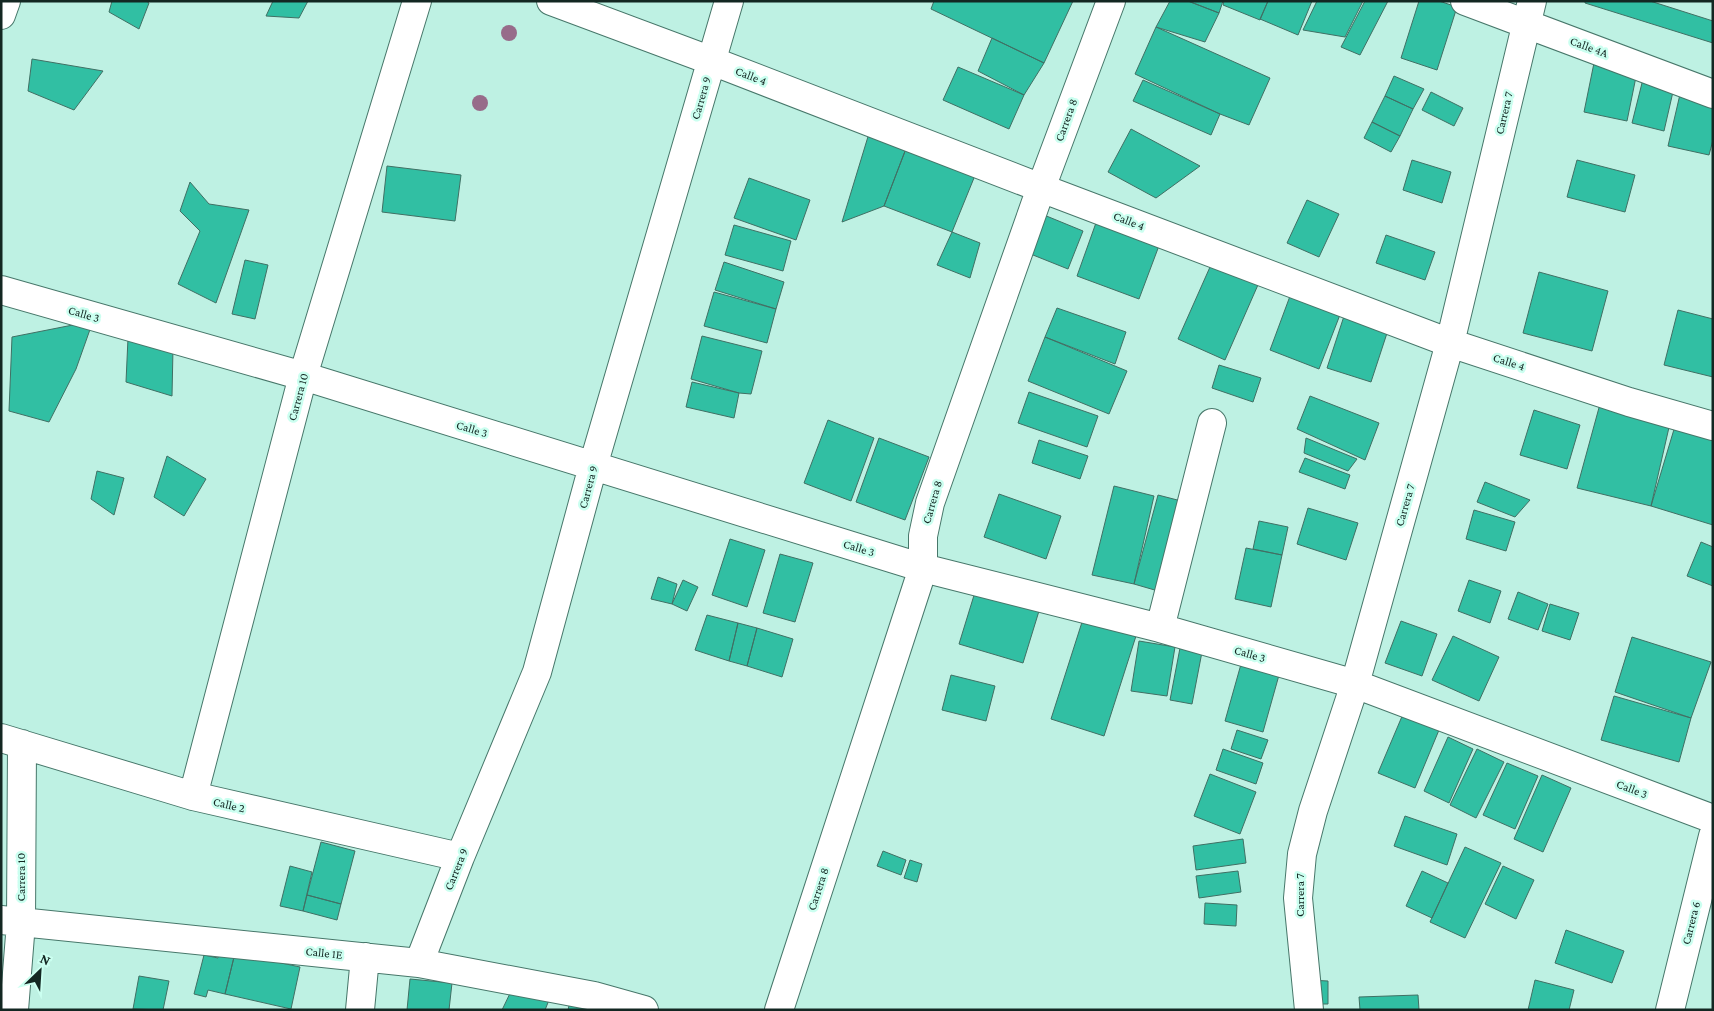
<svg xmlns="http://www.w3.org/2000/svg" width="1714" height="1011" font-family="'Crimson Pro',serif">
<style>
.building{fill:#31bfa3;stroke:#407064}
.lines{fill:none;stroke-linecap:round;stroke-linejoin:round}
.minor-casing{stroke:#47776a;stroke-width:30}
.minor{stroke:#fff;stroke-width:28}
.tree{fill:#976c8a}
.labels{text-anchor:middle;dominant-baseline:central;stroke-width:5;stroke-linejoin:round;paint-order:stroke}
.street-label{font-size:12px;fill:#132722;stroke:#cbfff0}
</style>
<rect width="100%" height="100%" fill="#bef1e3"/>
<!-- building -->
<path class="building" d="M112,1h34l3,2 -10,26 -30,-17z
M273,1h35l-9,17 -33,-2z
M934,1h139l-29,62 -113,-54z
M1170,1h18l31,12 -14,29 -49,-15z
M1188,1h35l-4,12z
M1224,1h44l-8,19 -37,-15z
M1268,1h44l-14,34 -38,-16z
M1317,1h46l-18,36 -42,-7z
M1365,1h23l-28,54 -19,-8z
M1419,1h20l18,6 -20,63 -36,-12z
M1585,1h65l63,20v22l-128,-40z
M1156,27l114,51 -21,47 -29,-11 -85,-40z
M992,38l52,25 -20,32 -46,-24z
M1595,58l43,9 -11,54 -43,-9z
M32,59l71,12 -29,39 -46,-19z
M958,67l66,28 -15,34 -66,-29z
M1644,75l31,8 -11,48 -32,-8z
M1394,76l30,13 -11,20 -28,-13z
M1143,80l77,34 -9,21 -78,-34z
M1681,90l32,8v42l-4,15 -41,-9z
M1431,92l32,16 -9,18 -32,-16z
M1385,96l28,13 -13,27 -28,-14z
M1372,122l28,14 -9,16 -27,-14z
M1131,129l69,37 -44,32 -48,-26z
M870,130l37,16 -23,60 -42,16z
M907,146l69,27 -24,59 -68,-26z
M1412,160l39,12 -9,31 -39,-13z
M1577,160l58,15 -10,37 -58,-15z
M387,166l74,9 -6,46 -73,-9z
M749,178l61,22 -14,40 -62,-22z
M190,182l19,22 40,6 -33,93 -38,-19 22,-53 -20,-20z
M1307,200l32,14 -20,43 -32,-14z
M1044,215l39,16 -15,38 -40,-16z
M1097,220l63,23 -21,56 -62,-23z
M734,225l57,16 -8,30 -58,-16z
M952,232l28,11 -10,35 -33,-13z
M1386,235l49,17 -10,28 -49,-17z
M1214,258l47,20 -36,82 -47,-21z
M245,260l23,5 -13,54 -23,-5z
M724,262l60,20 -8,27 -61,-19z
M1539,272l69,19 -16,60 -69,-18z
M1293,288l50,19 -24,62 -49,-19z
M714,292l62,17 -9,34 -63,-17z
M1057,308l69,24 -11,32 -70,-27z
M1346,310l44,14 -19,58 -44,-14z
M1678,310l35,9v58l-49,-12z
M93,321l-17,48 -27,53 -40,-11 3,-74z
M702,336l60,15 -11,43 -12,-1 -48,-14z
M1045,337l82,34 -18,43 -81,-33z
M128,338l45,10 -1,48 -46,-14z
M1219,365l42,13 -8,24 -41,-14z
M692,382l47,11 -5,25 -48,-11z
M1029,392l69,24 -11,31 -69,-24z
M1310,396l69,27 -14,37 -68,-31z
M1600,404l70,19 -19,83 -74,-18z
M1534,410l46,15 -13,44 -47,-14z
M828,420l46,18 -23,63 -47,-18z
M1675,426l38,12v87l-62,-19z
M879,438l50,19 -24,63 -49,-18z
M1306,438l51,21 -9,12 -44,-18z
M1039,440l49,16 -8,23 -48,-16z
M167,456l39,23 -22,37 -30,-19z
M1305,458l45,17 -5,14 -46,-17z
M97,471l27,7 -10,37 -23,-16z
M1485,482l45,18 -15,17 -38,-15z
M1114,486l40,10 -20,88 -42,-9z
M999,494l62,22 -15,43 -62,-22z
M1158,495l31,8 -24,90 -31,-9z
M1308,508l50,15 -12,37 -49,-16z
M1474,510l41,12 -9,29 -40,-12z
M1259,521l29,6 -6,28 -29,-6z
M730,539l35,11 -18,57 -35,-12z
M1701,542l12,5v39l-26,-10z
M1246,548l36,7 -11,52 -36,-8z
M780,554l33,9 -18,59 -32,-9z
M658,577l19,7 -5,20 -21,-5z
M683,580l15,7 -11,24 -15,-7z
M1469,580l32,11 -11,32 -32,-12z
M975,592l64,19 -16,52 -64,-19z
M1518,592l30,12 -10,26 -30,-11z
M1550,604l29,9 -9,27 -28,-9z
M707,615l31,8 -9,38 -34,-11z
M1083,619l53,17 -32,100 -53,-17z
M1401,621l36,13 -15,42 -37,-13z
M738,623l19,5 -10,38 -18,-5z
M757,628l36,11 -11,38 -35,-11z
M1453,636l46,21 -20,44 -47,-21z
M1632,637l79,25 -20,56 -76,-26z
M1139,641l36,6 -8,49 -36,-5z
M1180,648l22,4 -10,52 -22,-4z
M1243,657l38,11 -18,64 -38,-11z
M951,675l44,11 -9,35 -44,-11z
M1614,696l77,22 -12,44 -78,-22z
M1403,714l36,16 -24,58 -37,-15z
M1237,730l31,10 -7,19 -30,-10z
M1448,737l25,12 -24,54 -25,-12z
M1223,749l40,14 -7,21 -40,-14z
M1477,749l27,13 -28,56 -26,-13z
M1507,763l31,13 -23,53 -32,-14z
M1210,774l46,18 -16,42 -46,-18z
M1542,775l29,13 -28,64 -29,-13z
M1405,816l52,18 -10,31 -53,-19z
M1243,839l3,24 -50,7 -3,-24z
M321,842l34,9 -14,53 -34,-9z
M1465,847l36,16 -36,75 -35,-16z
M883,851l23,9 -5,15 -24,-9z
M910,860l12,4 -5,18 -13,-4z
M290,866l22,6 -9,39 -23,-5z
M1503,866l31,14 -18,39 -31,-15z
M1238,871l3,21 -42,6 -3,-22z
M1422,871l26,12 -16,35 -26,-12z
M307,895l34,9 -4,16 -34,-9z
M1205,903l32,2 -1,21 -32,-2z
M1566,930l58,21 -12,32 -57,-20z
M220,947l15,6 -10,41 -17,-4 -2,7 -12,-3 10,-39 14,3z
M235,953l65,14 -9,42 -66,-15z
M139,976l30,5 -6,29 -30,-1z
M410,979l42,4 -3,27h-42z
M1309,980l19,1v23h-19z
M1535,980l39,10 -5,20h-41z
M515,983l34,17 -4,10h-43z
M1418,995l1,15h-59l-1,-13z
M570,1001l26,9h-28z"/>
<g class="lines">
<!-- minor casing -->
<g class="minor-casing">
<path id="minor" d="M551,1l161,60 329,127 409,155 179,59 84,24
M1465,1l248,93
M1,15l5,-14
M1,290l302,86 620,192 237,60 195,56 358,135
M1160,628l52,-205
M1,738l192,58 267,61
M193,796l110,-420 114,-375
M1,920l418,43 175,33 50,14
M419,963l41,-106 77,-185 56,-206 136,-465
M14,1010l7,-87 1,-179
M360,1010l5,-53
M779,1010l144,-442v-32l7,-33 111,-315 70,-187
M1309,1010l-11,-112 4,-44 11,-43 42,-127 95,-341 82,-342
M1670,1010l43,-174"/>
</g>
<!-- minor -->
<use href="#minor" class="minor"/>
</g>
<!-- trees -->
<g class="tree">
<circle cx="509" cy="33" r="8"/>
<circle cx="480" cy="103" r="8"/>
</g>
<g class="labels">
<!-- street labels -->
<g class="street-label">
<text transform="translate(1589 47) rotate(20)">Calle 4A</text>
<text transform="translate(751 76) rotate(21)">Calle 4</text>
<text transform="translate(701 98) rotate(-74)">Carrera 9</text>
<text transform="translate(1504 113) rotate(-77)">Carrera 7</text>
<text transform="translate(1066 120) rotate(-70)">Carrera 8</text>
<text transform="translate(1129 221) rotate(21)">Calle 4</text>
<text transform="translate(84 314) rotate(16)">Calle 3</text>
<text transform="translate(1509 362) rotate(18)">Calle 4</text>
<text transform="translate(298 397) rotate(-75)">Carrera 10</text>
<text transform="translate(472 429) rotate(17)">Calle 3</text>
<text transform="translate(588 487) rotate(-75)">Carrera 9</text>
<text transform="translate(932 502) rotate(-74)">Carrera 8</text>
<text transform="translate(1405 505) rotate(-74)">Carrera 7</text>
<text transform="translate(859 548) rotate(17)">Calle 3</text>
<text transform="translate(1250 654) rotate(16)">Calle 3</text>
<text transform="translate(1632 789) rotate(21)">Calle 3</text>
<text transform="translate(229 805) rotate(13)">Calle 2</text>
<text transform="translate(456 869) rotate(-68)">Carrera 9</text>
<text transform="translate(21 877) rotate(-90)">Carrera 10</text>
<text transform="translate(818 889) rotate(-72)">Carrera 8</text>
<text transform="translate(1300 895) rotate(-90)">Carrera 7</text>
<text transform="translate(1691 923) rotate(-76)">Carrera 6</text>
<text transform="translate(324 953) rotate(6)">Calle 1E</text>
</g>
</g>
<!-- border -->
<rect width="1714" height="1011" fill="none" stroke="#132722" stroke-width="5"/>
<!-- north arrow -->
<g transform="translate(40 971) rotate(25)" stroke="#cbfff0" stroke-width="4" paint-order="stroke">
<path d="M0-4L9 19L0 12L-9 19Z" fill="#132722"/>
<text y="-8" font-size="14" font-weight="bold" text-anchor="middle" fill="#132722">N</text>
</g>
</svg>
